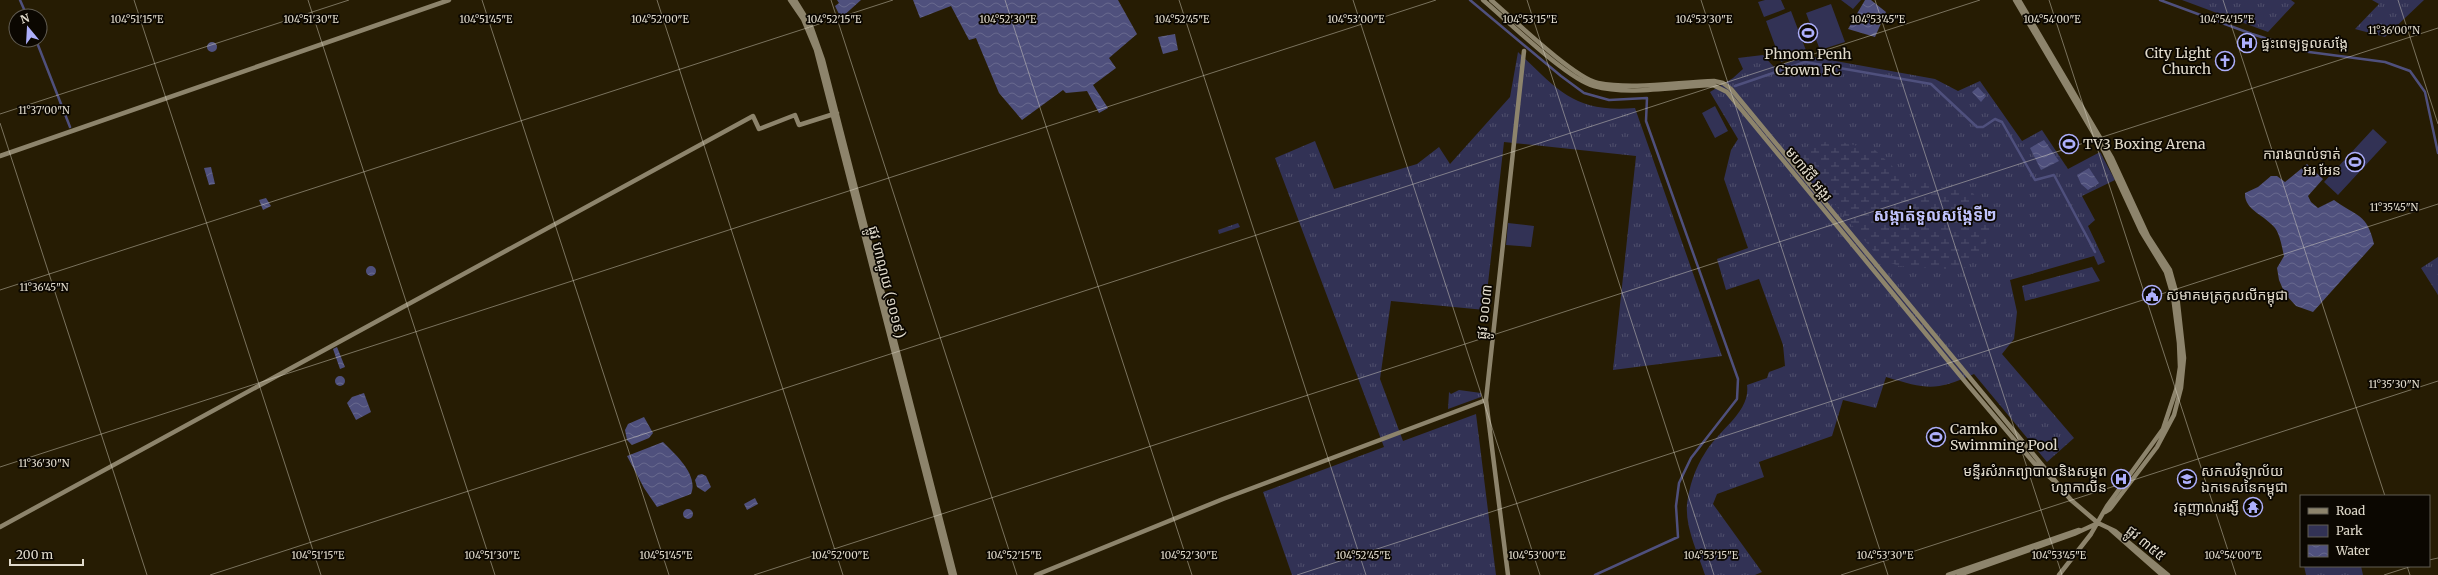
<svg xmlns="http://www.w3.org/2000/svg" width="2438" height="575" font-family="Merriweather,'Noto Sans Khmer',serif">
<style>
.grass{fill:url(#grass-tufts)}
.wetland{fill:url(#wetland-marsh)}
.park{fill:#323255}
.water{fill:url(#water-waves)}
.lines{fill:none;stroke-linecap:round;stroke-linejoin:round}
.canal{stroke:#4f507d;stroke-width:2.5}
.major{stroke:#8d846c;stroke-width:4.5}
.ticks{fill:none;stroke:#e1dbcc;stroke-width:1;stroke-opacity:0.45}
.labels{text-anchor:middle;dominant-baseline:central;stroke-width:3.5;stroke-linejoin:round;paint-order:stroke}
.poi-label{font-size:14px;fill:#e1dbcc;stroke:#0b0701;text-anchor:start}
.street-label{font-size:14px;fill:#e1dbcc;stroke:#0b0701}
.quarter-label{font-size:16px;font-weight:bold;fill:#c0c3fc;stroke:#0b0701}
.ticks-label{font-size:10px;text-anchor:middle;fill:#e1dbcc;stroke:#0b0701;stroke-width:3.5;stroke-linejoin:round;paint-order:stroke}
</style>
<defs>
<pattern id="grass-tufts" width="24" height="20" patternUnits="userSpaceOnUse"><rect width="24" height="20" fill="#323255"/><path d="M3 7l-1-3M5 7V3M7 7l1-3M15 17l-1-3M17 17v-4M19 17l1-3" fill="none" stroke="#4f4f6c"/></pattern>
<pattern id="wetland-marsh" width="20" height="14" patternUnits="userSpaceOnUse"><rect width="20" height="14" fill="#323255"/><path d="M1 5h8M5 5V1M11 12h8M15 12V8" fill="none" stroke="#4f4f6c"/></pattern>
<pattern id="water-waves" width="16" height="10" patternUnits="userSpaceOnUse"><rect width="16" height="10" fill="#4f507d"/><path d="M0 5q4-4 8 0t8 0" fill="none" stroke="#68698e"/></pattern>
</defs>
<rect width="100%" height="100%" fill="#261c03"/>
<!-- grass -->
<path class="grass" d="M2182,0h109l4,3 -27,29z
M2372,0h52l-39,37 -30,-8 24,-25z
M1518,52c41,39 57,61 117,56l87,248 -109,14 23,-214 -132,-14 -19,168 -94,-9 -11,78 23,62 73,-27 20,161h-204l-29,-83 121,-45 -109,-289 40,-17 19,48 83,-25 22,-17 11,17 60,-67z
M1763,55l11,12 34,-11 127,23 23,12 22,-10 42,60 20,-11 26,39 32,-17 15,28 -33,16 13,24 -7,6 17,36 -7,3 -4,-9 -84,24 7,32 -3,27 -12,15 72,84 -27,24 -73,-88c-40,18 -47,15 -88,3l-10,31 -33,-8 -11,36 -73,26 5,15 -47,17 -4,10 49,68 -7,3h-50c-7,-22 -20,-47 -18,-71 2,-17 8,-36 18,-51 12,-22 46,-41 42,-68l20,-7 2,-6 16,-6 -2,-21 -24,-66 -33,11 -9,-31 31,-11 -24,-69 7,-29 7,-11 -28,-47 23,-14 10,-9 -5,-11z
M1238,223l2,4 -21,7 -1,-4z
M2438,257v38l-17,-27z
M2092,267l8,14 -75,20 -3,-15z
M1459,390l22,3v4l-33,12 1,-17 2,2z
M2304,566h57l2,9h-57z"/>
<!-- wetland -->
<path class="wetland" d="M1833,140l42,10 32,30 66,13 21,30 -9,23 -22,24 -64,-4 -19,-7 -89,-108z"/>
<!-- park -->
<path class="park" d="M1765,0h16l4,9 -21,8 -6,-15z
M1841,0h20l-8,9z
M1831,4l14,38 -25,8 -14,-37z
M1791,11l16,42 -26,9 -15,-41z
M1715,106l13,25 -13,7 -13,-25z
M2373,129l14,13 -49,53 -14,-13z
M1508,223l26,3 -3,21 -25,-2z"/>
<!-- water -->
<path class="water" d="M837,0h24l-20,18 -6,-12 4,-3z
M913,0h205l19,34 -28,24 7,10 -23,17 15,23 -9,5 -12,-22 -21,2 -3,-3 -41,30 -23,-27 -23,-55 -7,2 -18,-34 -31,12z
M1865,0h6l15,12 -11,25 -27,-8z
M1175,34l3,16 -15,4 -5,-17z
M207 47a5 5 0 1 1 10 0a5 5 0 1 1-10 0Z
M1978,87l8,9 -5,6 -9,-10z
M2044,140l15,21 -18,9 -11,-22z
M2307,164l16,15 -15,17 3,6 7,6 16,-8c23,17 33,13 40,44l-61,68 -17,-6 -11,-12 -6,-14 -2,-12 7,-12c-2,-9 -4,-21 -9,-28 -10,-13 -31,-18 -30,-35l13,-6 13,-11h6l8,6z
M211,167l4,17 -6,1 -5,-17z
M2089,168l10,15 -11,7 -7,-6 -4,-9z
M266,198l5,8 -8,4 -4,-10z
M366 271a5 5 0 1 1 10 0a5 5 0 1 1-10 0Z
M337,347l8,20 -5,2 -7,-20z
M335 381a5 5 0 1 1 10 0a5 5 0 1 1-10 0Z
M364,393l7,19 -15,8 -9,-17 5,-6z
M644,417l9,16 -4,5 -17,7 -5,-5 -2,-10 3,-6z
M663,442c12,12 36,33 28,52l-34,13 -13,-19 -17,-32z
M702,474l4,2 5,11 -6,5 -8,-5 -2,-7 3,-5z
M755,498l3,6 -11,6 -3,-6z
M683 514a5 5 0 1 1 10 0a5 5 0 1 1-10 0Z"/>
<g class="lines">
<!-- canal -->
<path class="canal" d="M20,0l7,16
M1470,0l91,76 23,17 25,7 38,-2 -1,23 92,258 -1,20 -46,59 -12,25 -3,23 2,31 -83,38
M2160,0l92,34 57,18 76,10 25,9 15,21 13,61
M36,40l34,87
M1735,86l70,-24 126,22 46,43h6l12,-8 7,3 33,58 19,-5 41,77"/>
<!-- major -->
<path class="major" d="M790,0l13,19 13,31 135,525
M795,0l16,26 12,34 132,515
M1483,0c25,21 84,79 111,86 35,10 83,0 119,-1l14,7 241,293 66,78 19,17
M1491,0c22,19 83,78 107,83 35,7 80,-1 116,-2l9,2 8,6 340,411 27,23 17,8 53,44
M2015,0l89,151 37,80 25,41 7,24 6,47 1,24 -3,20 -14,42 -56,77 -16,28 -32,41
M2019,0l93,158 36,78 22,34 7,25 7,63 -3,30 -7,27 -17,32 -47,62 -5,3
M0,156l449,-156
M0,527l753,-411 6,13 36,-14 4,10 38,-12
M2110,529l52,46
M1036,575l187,-76 263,-99
M1508,575l-22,-175 38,-349
M1948,575l131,-45
M1959,575l115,-41 24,-11"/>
</g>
<!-- ticks -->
<path class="ticks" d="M134,0l187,575M308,0l187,575M482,0l187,575M657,0l186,575M831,0l186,575M1005,0l187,575M1179,0l187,575M1353,0l187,575M1527,0l187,575M1701,0l187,575M1875,0l187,575M2049,0l187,575M2223,0l162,496M2398,0l40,124M0,114l349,-114M0,123l147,452M0,290l893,-290M0,467l1436,-467M2429,560l9,-2M2407,566l3,9M210,575l1770,-575M754,575l1684,-547M1297,575l1141,-371M1841,575l597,-194M2384,575l28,-9"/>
<!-- icons -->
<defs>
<g id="stadium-ring" transform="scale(1)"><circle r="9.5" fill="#0b0701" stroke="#adaffb" stroke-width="1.5"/><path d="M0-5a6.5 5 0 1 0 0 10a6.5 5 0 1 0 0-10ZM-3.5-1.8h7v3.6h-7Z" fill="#adaffb"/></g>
<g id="hospital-ring" transform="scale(1)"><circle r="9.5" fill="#0b0701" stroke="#adaffb" stroke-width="1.5"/><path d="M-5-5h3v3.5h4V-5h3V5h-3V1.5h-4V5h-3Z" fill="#adaffb"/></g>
<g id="church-ring" transform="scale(1)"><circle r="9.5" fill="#0b0701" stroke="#adaffb" stroke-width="1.5"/><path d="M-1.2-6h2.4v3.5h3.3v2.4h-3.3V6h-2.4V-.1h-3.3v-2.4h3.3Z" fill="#adaffb"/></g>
<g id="civic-ring" transform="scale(1)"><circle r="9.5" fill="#0b0701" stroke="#adaffb" stroke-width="1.5"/><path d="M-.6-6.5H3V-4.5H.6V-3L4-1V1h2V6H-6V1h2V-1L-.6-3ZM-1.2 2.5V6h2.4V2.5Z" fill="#adaffb"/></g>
<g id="university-ring" transform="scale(1)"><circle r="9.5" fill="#0b0701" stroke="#adaffb" stroke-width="1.5"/><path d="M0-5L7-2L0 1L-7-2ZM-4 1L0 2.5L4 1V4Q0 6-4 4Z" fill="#adaffb"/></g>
<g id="temple-ring" transform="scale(1)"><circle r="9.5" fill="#0b0701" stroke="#adaffb" stroke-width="1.5"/><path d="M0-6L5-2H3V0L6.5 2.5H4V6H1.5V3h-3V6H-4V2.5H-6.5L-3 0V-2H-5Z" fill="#adaffb"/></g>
</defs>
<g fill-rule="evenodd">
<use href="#stadium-ring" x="1808" y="33"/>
<use href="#hospital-ring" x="2247" y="43"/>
<use href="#church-ring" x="2225" y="61"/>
<use href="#stadium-ring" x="2069" y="144"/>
<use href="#stadium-ring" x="2355" y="162"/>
<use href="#civic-ring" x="2152" y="295"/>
<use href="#stadium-ring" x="1936" y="437"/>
<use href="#hospital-ring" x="2121" y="479"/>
<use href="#university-ring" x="2187" y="479"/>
<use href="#temple-ring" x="2253" y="507"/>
</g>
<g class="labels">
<!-- poi labels -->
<g class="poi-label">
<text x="2261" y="43">ផ្ទះពេទ្យទួលសង្កែ</text>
<text x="2211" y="53" text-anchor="end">City Light<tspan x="2211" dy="16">Church</tspan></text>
<text x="1808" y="54" text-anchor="middle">Phnom Penh<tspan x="1808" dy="16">Crown FC</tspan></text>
<text x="2083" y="144">TV3 Boxing Arena</text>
<text x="2341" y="154" text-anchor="end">ការាងបាល់ទាត់<tspan x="2341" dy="16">អរ អែន</tspan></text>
<text x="2166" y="295">សមាគមត្រកូលលីកម្ពុជា</text>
<text x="1950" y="429">Camko<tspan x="1950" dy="16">Swimming Pool</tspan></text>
<text x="2107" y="471" text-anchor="end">មន្ទីរសំរាកព្យាបាលនិងសម្ភព<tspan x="2107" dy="16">ហ្សាកាលីន</tspan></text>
<text x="2201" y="471">សកលវិទ្យាល័យ<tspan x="2201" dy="16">ឯកទេសនៃកម្ពុជា</tspan></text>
<text x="2239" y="507" text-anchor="end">វត្តញាណរង្សី</text>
</g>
<!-- street labels -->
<g class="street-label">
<text transform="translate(1809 174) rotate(51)">មហាវិថី អង្គរ</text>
<text transform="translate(887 282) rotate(76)">ផ្លូវ ហាណូយ (១០១៩)</text>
<text transform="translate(1484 312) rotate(-84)">ផ្លូវ ១០០៣</text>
<text transform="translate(2146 543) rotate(40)">ផ្លូវ ៣៥៥</text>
</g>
<!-- quarter labels -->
<g class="quarter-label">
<text x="1935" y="215">សង្កាត់ទួលសង្កែទី២</text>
</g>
</g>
<g class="ticks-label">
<text x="137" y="23">104°51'15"E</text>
<text x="311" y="23">104°51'30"E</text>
<text x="486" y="23">104°51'45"E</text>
<text x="660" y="23">104°52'00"E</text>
<text x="834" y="23">104°52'15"E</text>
<text x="1008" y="23">104°52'30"E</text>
<text x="1182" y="23">104°52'45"E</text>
<text x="1356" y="23">104°53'00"E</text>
<text x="1530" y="23">104°53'15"E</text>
<text x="1704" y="23">104°53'30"E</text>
<text x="1878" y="23">104°53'45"E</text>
<text x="2052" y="23">104°54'00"E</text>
<text x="2227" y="23">104°54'15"E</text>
<text x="2394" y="34">11°36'00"N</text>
<text x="44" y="114">11°37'00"N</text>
<text x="2394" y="211">11°35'45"N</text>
<text x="44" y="291">11°36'45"N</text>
<text x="2394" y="388">11°35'30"N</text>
<text x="44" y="467">11°36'30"N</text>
<text x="318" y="559">104°51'15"E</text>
<text x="492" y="559">104°51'30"E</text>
<text x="666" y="559">104°51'45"E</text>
<text x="840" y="559">104°52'00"E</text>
<text x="1014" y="559">104°52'15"E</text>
<text x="1189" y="559">104°52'30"E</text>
<text x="1363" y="559">104°52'45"E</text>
<text x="1537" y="559">104°53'00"E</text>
<text x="1711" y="559">104°53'15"E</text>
<text x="1885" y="559">104°53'30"E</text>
<text x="2059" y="559">104°53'45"E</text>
<text x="2233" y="559">104°54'00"E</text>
</g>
<!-- legend -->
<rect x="2300" y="495" width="130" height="72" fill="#0b0701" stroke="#615c52"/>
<rect x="2308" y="508" width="20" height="6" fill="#8d846c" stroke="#615c52"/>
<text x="2336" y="515" font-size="12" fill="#e1dbcc">Road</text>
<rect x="2308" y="525" width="20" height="12" fill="#323255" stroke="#615c52"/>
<text x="2336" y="535" font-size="12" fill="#e1dbcc">Park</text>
<rect x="2308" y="545" width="20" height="12" fill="url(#water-waves)" stroke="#615c52"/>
<text x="2336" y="555" font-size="12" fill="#e1dbcc">Water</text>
<!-- north arrow -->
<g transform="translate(28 28) rotate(342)"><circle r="19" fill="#0b0701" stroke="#615c52"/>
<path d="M0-3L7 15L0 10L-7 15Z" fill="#adaffb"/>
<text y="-6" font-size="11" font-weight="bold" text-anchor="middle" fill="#e1dbcc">N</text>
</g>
<!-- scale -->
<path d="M10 559v6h73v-6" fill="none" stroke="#e1dbcc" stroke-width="2"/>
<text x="16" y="559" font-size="12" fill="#e1dbcc" stroke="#0b0701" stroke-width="3" paint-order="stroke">200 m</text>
</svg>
